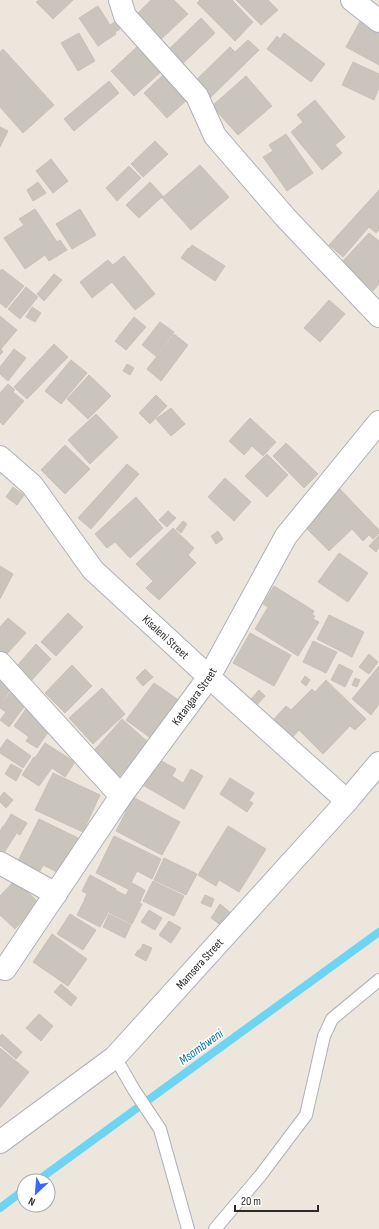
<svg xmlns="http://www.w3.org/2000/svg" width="379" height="1229" font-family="'Sofia Sans Condensed',sans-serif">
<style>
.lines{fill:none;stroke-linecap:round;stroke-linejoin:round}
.stream{stroke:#6dd5f2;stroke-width:8}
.building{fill:#c9c4bc;stroke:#c9c2b6}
.lane-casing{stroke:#adb1bb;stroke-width:14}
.street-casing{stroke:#adb1bb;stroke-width:24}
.lane{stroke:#fff;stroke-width:12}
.street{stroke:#fff;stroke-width:22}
.labels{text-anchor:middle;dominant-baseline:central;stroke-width:3;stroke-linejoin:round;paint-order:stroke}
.street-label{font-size:12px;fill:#2b2b2b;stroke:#fff}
.water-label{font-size:13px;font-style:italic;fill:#0974a1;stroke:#fff}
</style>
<rect width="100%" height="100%" fill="#ede6dd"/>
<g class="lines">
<!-- stream -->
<path class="stream" d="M37,1181l342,-249
M0,1208l24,-18"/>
</g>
<!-- building -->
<path class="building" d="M39,0h34l-20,19 -17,-17z
M151,0h23l14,14 -29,27 -24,-25z
M200,0h32l21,22 -18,19 -38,-38z
M236,0h32l10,10 -17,15z
M98,6l12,19 5,-3 5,7 -5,3 1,2 -18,12 -19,-28z
M364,14l15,8v43l-33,-18z
M201,18l14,15 -37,35 -13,-15z
M79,33l16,28 -17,10 -17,-28z
M284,33l41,31 -14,18 -44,-33 10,-13 3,3z
M248,40l11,10 -50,49 -16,-16 37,-36 5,5z
M139,45l23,26 -28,25 -23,-25z
M3,49l51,56 -31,28 -23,-26v-55z
M353,62l26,12v14l-5,12 -32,-15z
M164,74l24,25 -21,19 -23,-25z
M246,76l26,30 -34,29 -26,-29z
M109,81l10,12 -45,38 -10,-12z
M315,100l30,37 -10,8 7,8 -20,17 -31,-38 12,-10 -6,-7z
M0,127l8,4 -8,16z
M286,134l27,39 -26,18 -24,-34 10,-6 -4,-6z
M155,141l13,13 -25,23 -12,-13z
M51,159l17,22 -15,12 -17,-22z
M200,165l29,32 -38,33 -29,-32z
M129,166l12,12 -24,23 -11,-13z
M38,182l8,11 -13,8 -6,-11z
M150,182l13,14 -24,22 -13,-13z
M379,190v40l-3,3 -7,-6 -26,30 -14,-12z
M35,209l22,33 3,-2 7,10 -18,11 -4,-6 -20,14 -21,-31 20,-13 -5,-6z
M80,209l16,26 -24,14 -16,-25z
M369,233l10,8v43l-6,7 -31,-29z
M192,245l33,21 -10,15 -34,-23 7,-10 1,1z
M124,256l31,38 -20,16 -23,-28 -20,16 -12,-16 28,-22 5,5z
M2,269l22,17 -18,22 -6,-5v-32z
M54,274l8,6 -18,21 -7,-7z
M26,287l12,10 -18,22 -12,-10z
M329,300l16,14 -25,28 -16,-14z
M32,307l9,6 -6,9 -9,-5z
M0,316l17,14 -16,19 2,3 -3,3z
M134,317l12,10 -20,23 -11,-9z
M160,322l14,10 -18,24 -14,-11z
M174,334l14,11 -27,36 -14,-12z
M54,344l14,13 -41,42 -13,-12z
M14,349l12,9 -18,23 -8,-7v-7z
M71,360l16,13 -26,31 -16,-13z
M127,364l7,4 -4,7 -7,-4z
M89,375l22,21 -23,23 -21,-20z
M8,384l7,6 -2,2 11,9 -21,24 -3,-3v-29z
M156,395l11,11 -17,18 -11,-11z
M171,408l14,16 -14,12 -15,-17z
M96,414l22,23 -28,27 -22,-24z
M250,418l26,24 -13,14 -11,-10 -8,9 -15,-14z
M286,443l32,31 -14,14 -31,-32z
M65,445l25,24 -25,25 -24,-24z
M267,454l21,21 -21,22 -22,-21z
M127,464l12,10 -48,55 -13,-11z
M225,478l26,24 -17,19 -26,-24z
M13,487l11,8 -7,10 -11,-8z
M339,488l40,42v3l-6,6 -4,-4 -6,6 -11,-12 -23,22 -28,-28z
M136,497l27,31 -33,30 -15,-16 -8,6 -12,-14z
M168,511l8,7 -9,9 -8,-7z
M183,521l4,3 -6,9 -5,-4z
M173,528l21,20 -6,7 8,8 -37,37 -13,-12 7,-7 -17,-17z
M218,531l5,8 -7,5 -5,-8z
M379,535v13l-3,4 -7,-6z
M339,553l29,20 -20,29 -30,-20z
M0,566l13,8 -13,25z
M274,586l40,25 -2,4 3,1 -2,3 6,3 -21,34 -43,-27 13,-22 -5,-3z
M68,613l15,14 -27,29 -15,-14z
M329,615l35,17 -12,25 -35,-18z
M8,618l18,15 -22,24 -4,-3v-27z
M250,633l41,22 -17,31 -41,-23z
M313,641l24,11 -11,21 -23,-11z
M36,644l15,15 -20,22 -15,-14z
M369,654l9,8 -9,12 -10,-7z
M339,664l14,7 -8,16 -14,-7z
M72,665l20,21 -27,27 -20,-20z
M379,666v38l-8,11 -19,-16z
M145,669l8,8 -10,9 -7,-8z
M305,676l5,4 -4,6 -5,-4z
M355,678l5,2 -3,7 -5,-2z
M326,680l40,39 -11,11 -5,-4 -27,28 -24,-24 -8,9 -19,-18 14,-15 5,4 21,-21 3,3z
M0,681l11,7 -11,17z
M154,683l26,18 -28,38 -26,-19z
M102,688l23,26 -32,30 -24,-26z
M259,690l6,6 -8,9 -6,-6z
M11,691l16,12 -18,24 -9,-7 6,-8 -6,-4v-2z
M28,706l26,18 -17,24 -11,-7 3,-4 -15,-11z
M122,719l27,24 -32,36 -27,-24z
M7,739l24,17 -8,12 -23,-15v-4z
M45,743l30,19 -10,15 -13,-9 -13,18 -17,-11 12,-18 1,1z
M156,758l20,11 -4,7 11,7 8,-14 12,7 -19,33 -43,-25z
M11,764l11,6 -6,11 -11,-7z
M53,773l47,22 -17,37 -48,-22z
M230,778l24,15 -5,8 4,2 -6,9 -27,-18z
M4,792l9,8 -7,8 -6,-6v-5z
M131,796l49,26 -18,33 -46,-24 10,-19 -3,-2z
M11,814l16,9 -7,12 -16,-9z
M39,819l39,19 -17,36 -18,-9 -3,6 -22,-10z
M3,826l13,8 -14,22 -2,-1v-24z
M228,826l38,23 -27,43 -20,-12 -3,6 -18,-11z
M114,836l47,23 -9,20 -15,-8 -9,18 -32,-16z
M164,858l33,16 -11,21 -32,-15z
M90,875l26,14 -1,1 27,14 -10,20 -48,-24 3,-6 -5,-3z
M15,880l24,23 -24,26 -15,-14v-19z
M153,881l31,15 -10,20 -31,-15z
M132,883l13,7 -5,12 -14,-7z
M205,895l9,4 -3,8 -10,-4z
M84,901l24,12 -8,14 -23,-12z
M220,904l11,9 -9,13 -11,-8z
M149,910l13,8 -7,12 -14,-8z
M70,914l26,16 -13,20 -26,-16z
M109,914l22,11 -6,13 -22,-11z
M169,921l12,7 -10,15 -12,-8z
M52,934l35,25 -19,27 -35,-24z
M143,944l9,4 -6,13 -11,-6 3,-5h2z
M61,984l16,14 -6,8 -17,-14z
M39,1014l14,12 -12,15 -15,-13z
M2,1034l20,18 -6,7 -16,-14v-9z
M0,1048l29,24 -29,36z"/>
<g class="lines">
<!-- lane casing -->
<g class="lane-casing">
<path id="lane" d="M115,1057l19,33 26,39 28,100
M215,1229l45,-53 46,-61 18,-79 8,-17 47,-39"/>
</g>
<!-- street casing -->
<g class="street-casing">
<g id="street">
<path d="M120,0l5,16 72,80 18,40 70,81 94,99"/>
<path d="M352,0l27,21"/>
<path id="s1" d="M0,457l32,28 61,85 116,107 138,124"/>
<path d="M0,663l121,133"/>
<path d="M0,863l56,31"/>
<path id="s2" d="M5,969l116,-173 88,-119 77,-141 93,-114"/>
<path id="s3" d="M0,1142l115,-85 232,-256 32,-38"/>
</g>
</g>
<!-- lane -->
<use href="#lane" class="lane"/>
<!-- street -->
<use href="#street" class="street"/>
</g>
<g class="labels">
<!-- street labels -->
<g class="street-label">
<text stroke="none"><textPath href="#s1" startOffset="246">Kisaleni Street</textPath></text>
<text stroke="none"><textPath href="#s2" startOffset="332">Katangara Street</textPath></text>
<text stroke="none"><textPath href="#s3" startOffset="269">Mamsera Street</textPath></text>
</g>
<!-- water labels -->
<g class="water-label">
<text transform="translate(201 1047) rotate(-36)">Msambweni</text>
</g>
</g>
<!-- north arrow -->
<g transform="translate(36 1193) rotate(206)"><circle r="19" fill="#ffffff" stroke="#aaaaaa"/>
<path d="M0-3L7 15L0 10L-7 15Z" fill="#3967ff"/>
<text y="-6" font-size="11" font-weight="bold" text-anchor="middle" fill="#2b2b2b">N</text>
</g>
<!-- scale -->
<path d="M235 1205v6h83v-6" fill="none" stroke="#2b2b2b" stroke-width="2"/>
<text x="241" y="1205" font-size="12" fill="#2b2b2b" stroke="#ffffff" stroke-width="3" paint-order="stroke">20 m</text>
</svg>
